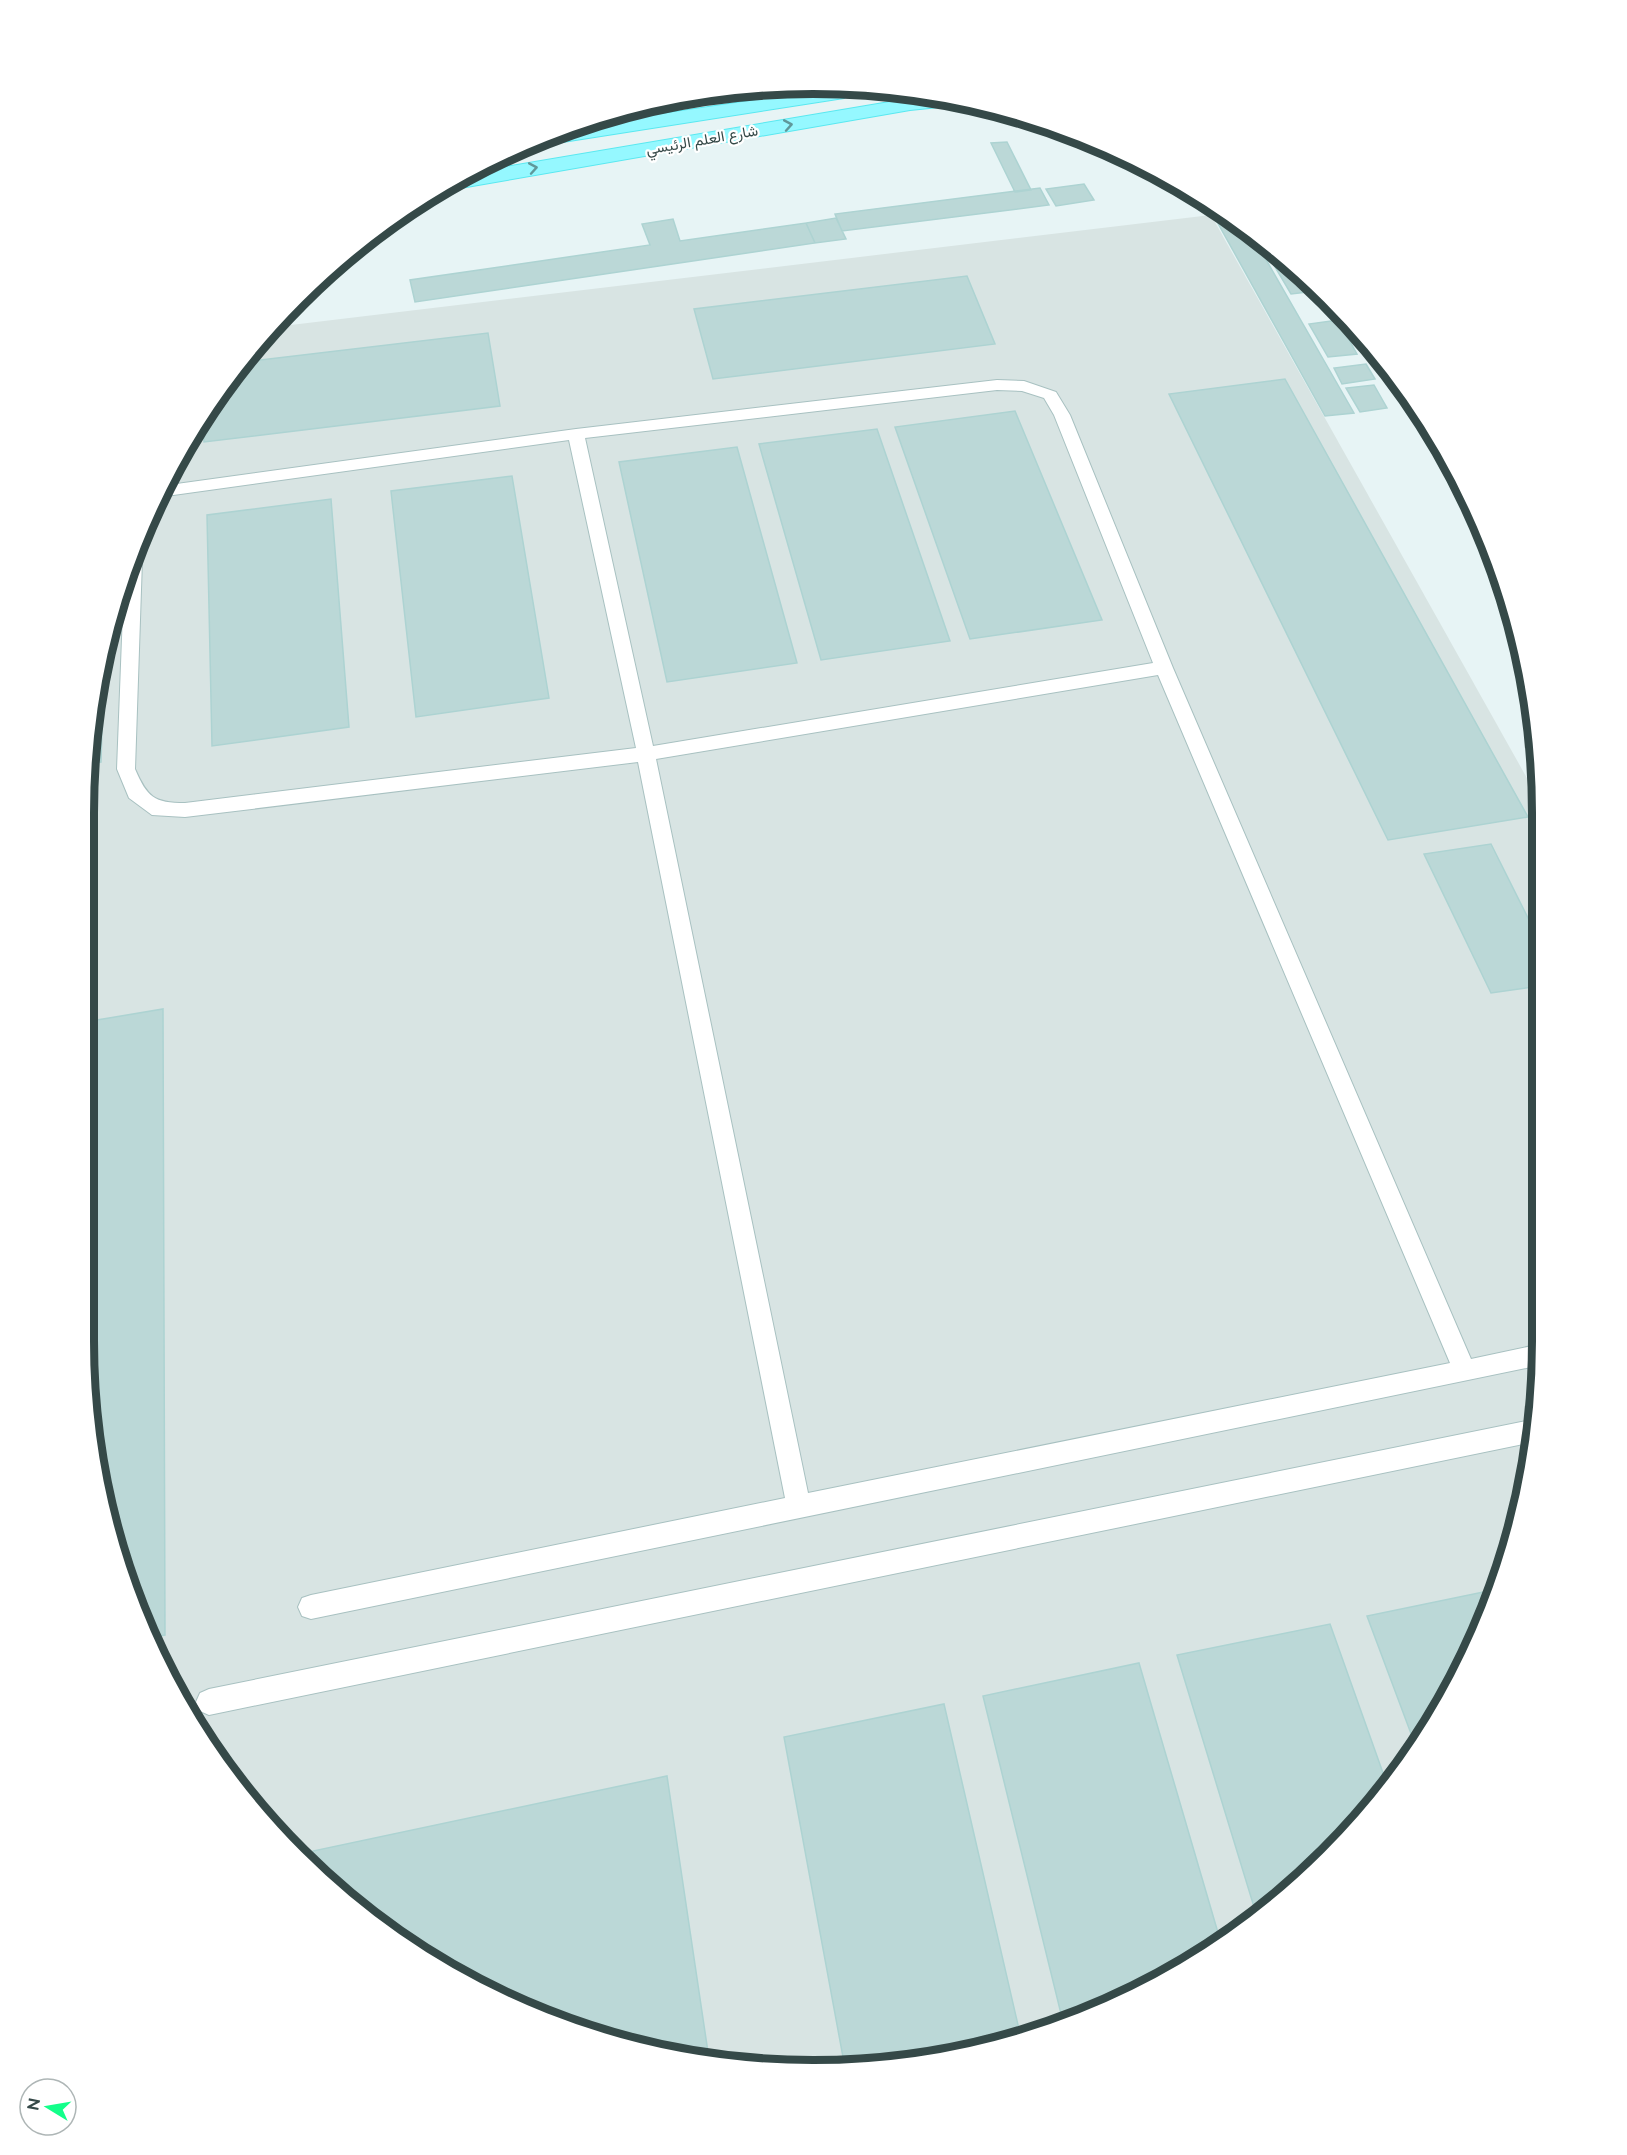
<svg xmlns="http://www.w3.org/2000/svg" width="1627" height="2155" font-family="Raleway,Vazirmatn,sans-serif">
  <style>
    .industrial { fill: #d8e4e3 }
    .building { fill: #bbd8d7; stroke: #add3d2; stroke-width: 1.5 }
    .lines { fill: none; stroke-linecap: round; stroke-linejoin: round }
    .lane-casing { stroke: #a8c1c1; stroke-width: 2 }
    .primary-casing { stroke: #5ae8f0; stroke-width: 2 }
    .lane { fill: #fff; fill-rule: evenodd }
    .primary { fill: #95f8ff; fill-rule: evenodd }
    .oneway { stroke: #60989a }
    .labels { text-anchor: middle; dominant-baseline: central; stroke-width: 4.5; stroke-linejoin: round; paint-order: stroke }
    .far-street-label { font-size: 15px; fill: #354948; stroke: #fff }
    .rim { fill: none; stroke: #354948; stroke-width: 8 }
  </style>
  <rect width="100%" height="100%" fill="#e7f4f5"/>
  <path class="industrial" d="M1211,215L1537,796L1541,1390L1518,1531L1445,1706L1362,1823L1257,1920L1136,1996L1048,2032L862,2069L671,2057L491,1996L370,1920L298,1858L182,1707L109,1531L84,1342L86,766L109,625L159,491L207,408L274,327Z"/>
  <path class="building" d="M1007,142L1031,190L1015,192L991,143Z
    M1084,184L1094,200L1056,206L1046,189Z
    M1040,188L1049,205L842,231L835,214Z
    M1215,208L1252,235L1354,413L1325,416L1210,209Z
    M836,218L846,239L815,243L806,223Z
    M673,219L680,241L806,223L815,243L415,302L410,280L650,245L642,224Z
    M1259,240L1295,265L1317,291L1291,294Z
    M967,276L995,344L713,379L694,309Z
    M1338,320L1357,354L1328,357L1309,324Z
    M488,333L500,406L204,442L203,414L244,362Z
    M1366,364L1375,379L1342,384L1334,368Z
    M1285,379L1528,817L1388,840L1169,394Z
    M1374,385L1387,408L1360,412L1346,388Z
    M1015,411L1102,620L970,639L895,427Z
    M877,429L950,641L821,660L759,444Z
    M737,447L797,663L667,682L619,462Z
    M512,476L549,698L416,717L391,491Z
    M331,499L349,727L212,746L207,515Z
    M104,656L101,762L86,764Z
    M1491,844L1538,938L1539,986L1491,993L1424,854Z
    M163,1009L165,1635L153,1637L109,1531L84,1342L85,1022Z
    M1493,1590L1445,1706L1416,1747L1367,1616Z
    M1330,1624L1388,1787L1362,1823L1258,1920L1177,1655Z
    M1139,1663L1221,1943L1136,1996L1064,2026L983,1696Z
    M944,1704L1021,2038L862,2069L845,2068L784,1737Z
    M667,1776L709,2059L671,2057L491,1996L370,1920L314,1872L313,1851Z"/>
  <g class="lines">
    <defs>
      <path id="lane" d="M997,380L1024,381L1056,392L1070,415L1173,668L1471,1359L1541,1344V1365L311,1619L302,1616L298,1607L302,1598L311,1595L785,1498L638,762L185,817L152,815L129,798L117,769L124,586L135,555L142,560L135,769C147,797 154,803 185,803L636,748L569,440L159,497H157L162,486L576,429ZM997,390L1022,391L1044,398L1054,415L1153,663L653,746L585,438ZM1158,675L1450,1363L808,1493L656,759Z
        M1536,1419L1533,1442L209,1715L200,1711L196,1702L200,1693L209,1689Z"/>
      <path id="primary" d="M836,88L844,90L848,94L844,98L550,144L541,140L579,126Z
        M931,95L958,102L949,106L910,110L455,189L447,187L469,173Z"/>
    </defs>
    <use href="#lane" class="lane-casing"/>
    <use href="#primary" class="primary-casing"/>
    <use href="#lane" class="lane"/>
    <use href="#primary" class="primary"/>
  </g>
  <defs><path id="oneway-chevron" d="M-2-3.5L2.5 0L-2 3.5" fill="none" stroke-width="1.6" stroke-linecap="round" stroke-linejoin="round" transform="scale(1.5)"/></defs>
  <g class="oneway">
    <use href="#oneway-chevron" transform="translate(788 125) rotate(-10)"/>
    <use href="#oneway-chevron" transform="translate(533 168) rotate(-10)"/>
  </g>
  <g class="labels">
    <g class="far-street-label">
      <text transform="translate(702 140) rotate(-10)">شارع العلم الرئيسي</text>
    </g>
  </g>
  <path d="M0 0H1627V2155H0ZM813 94H813A719 719 0 0 1 1532 813V1341A719 719 0 0 1 813 2060H813A719 719 0 0 1 94 1341V813A719 719 0 0 1 813 94Z" fill="#fff" fill-rule="evenodd"/>
  <path class="rim" d="M813 94H813A719 719 0 0 1 1532 813V1341A719 719 0 0 1 813 2060H813A719 719 0 0 1 94 1341V813A719 719 0 0 1 813 94Z"/>
  <g transform="translate(48 2107) rotate(281)"><circle r="28" fill="#ffffff" stroke="#aeb6b6" stroke-width="1.5"/>
  <path d="M0-4.5L10 22L0 15L-10 22Z" fill="#13ff8a"/>
  <text y="-9" font-size="16" font-weight="bold" text-anchor="middle" fill="#354948">N</text>
  </g>
</svg>
